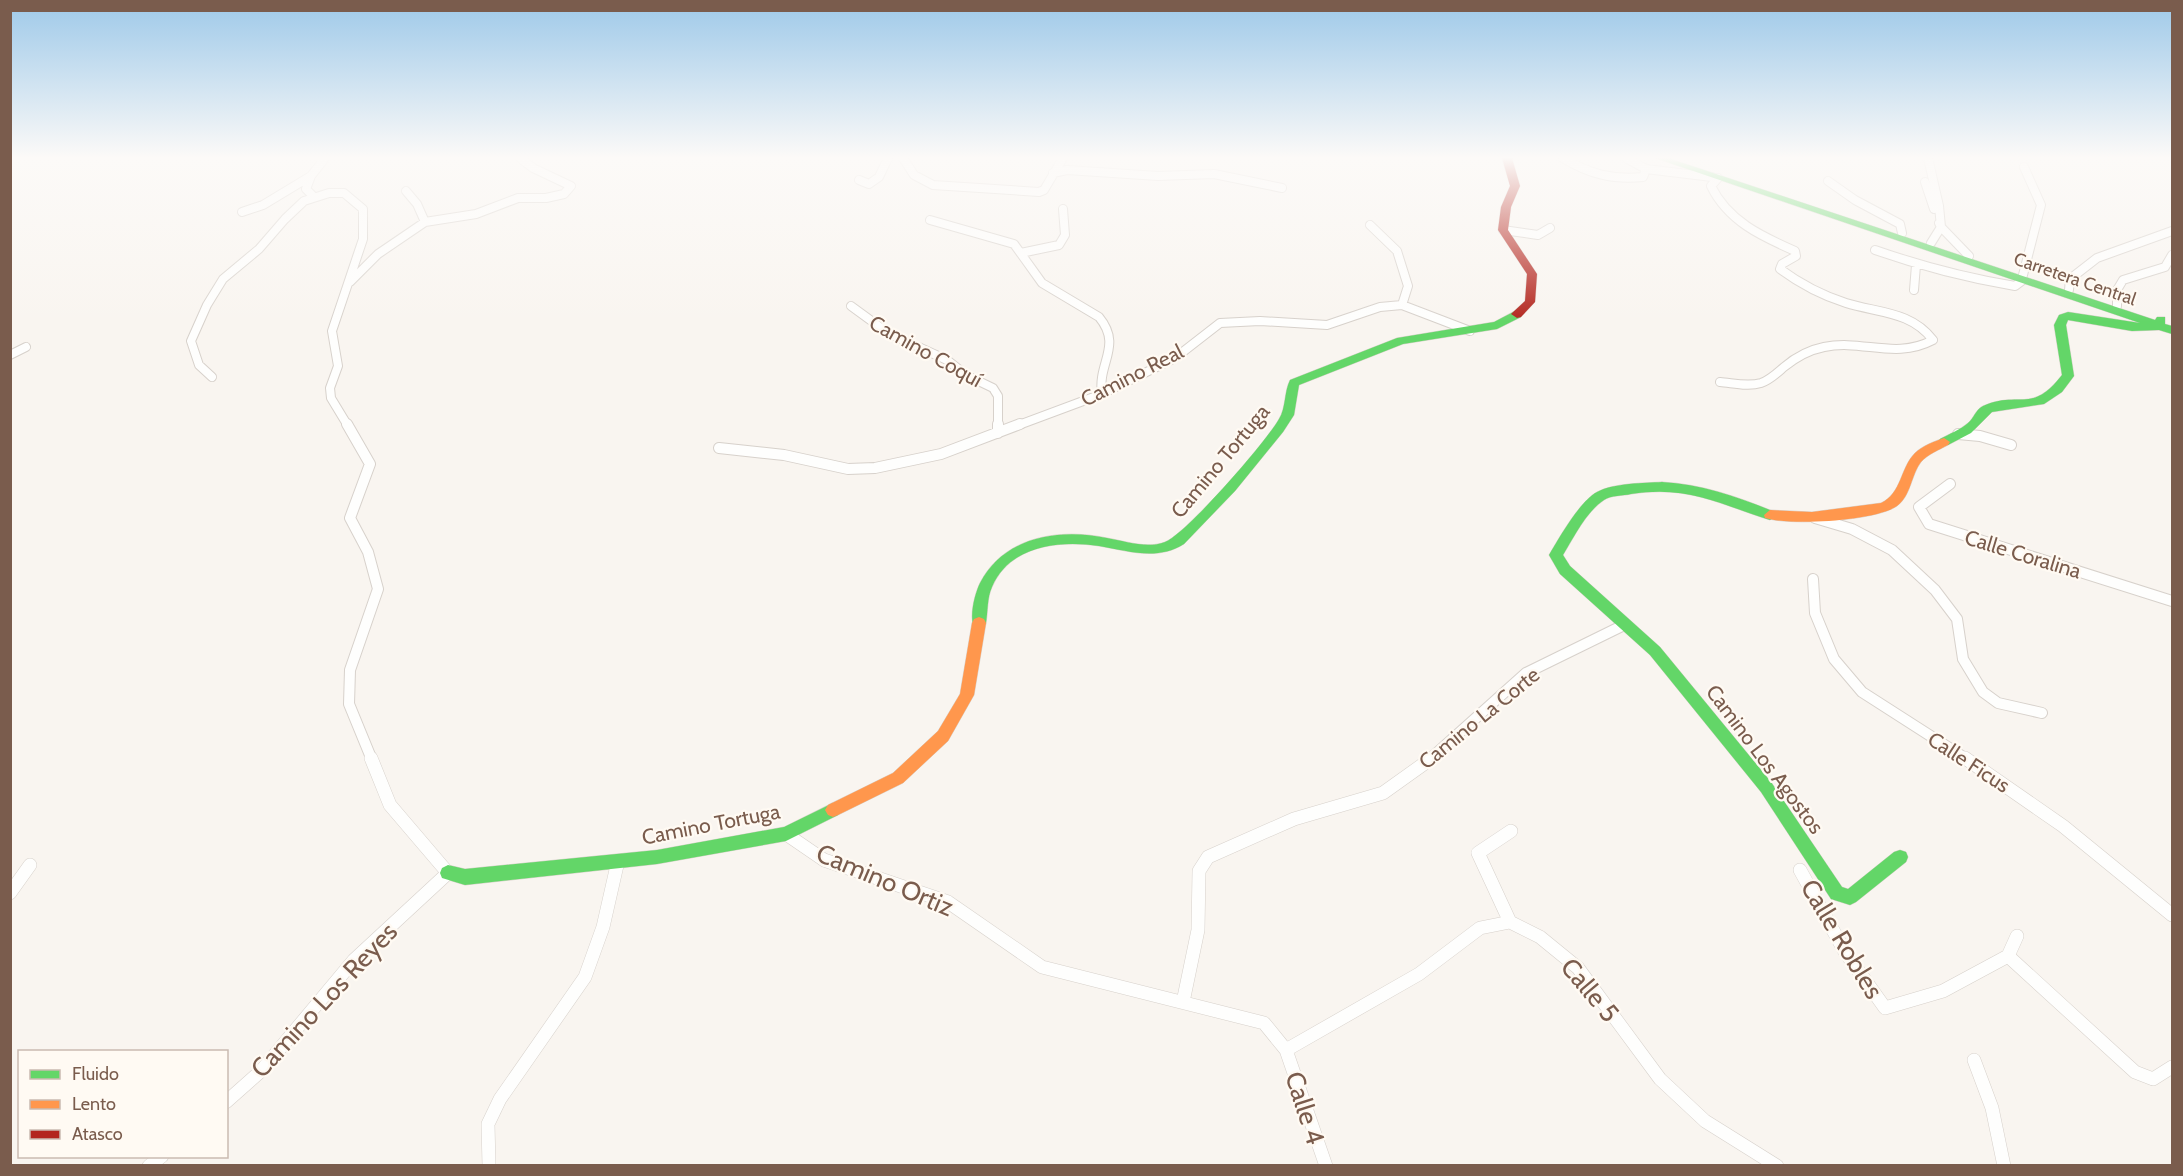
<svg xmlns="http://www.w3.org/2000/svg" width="2183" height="1176" font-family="Cabin,sans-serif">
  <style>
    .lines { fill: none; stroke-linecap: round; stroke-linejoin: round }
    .street-far2-casing { stroke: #d7d1cb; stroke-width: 10 }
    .street-far1-casing { stroke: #d7d1cb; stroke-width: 12 }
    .street-casing { stroke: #d7d1cb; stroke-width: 14 }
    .fast-casing { stroke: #d9d2cb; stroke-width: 1 }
    .slow-casing { stroke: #d9d2cb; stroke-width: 1 }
    .jam-casing { stroke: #d9d2cb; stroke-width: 1 }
    .street-far2 { stroke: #fefefd; stroke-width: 8 }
    .street-far1 { stroke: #fefefd; stroke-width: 10 }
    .street { stroke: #fefefd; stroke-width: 13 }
    .fast { fill: #63d668; fill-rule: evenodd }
    .slow { fill: #ff974d; fill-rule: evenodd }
    .jam { fill: #b3261e; fill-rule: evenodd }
    .labels { text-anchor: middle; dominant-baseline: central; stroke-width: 4.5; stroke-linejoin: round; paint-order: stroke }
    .far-street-label { font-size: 18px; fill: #7a5c4d; stroke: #fffaf3 }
    .street-label { font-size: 21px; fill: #7a5c4d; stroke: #fffaf3 }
    .near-street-label { font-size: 26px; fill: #7a5c4d; stroke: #fffaf3 }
  </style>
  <rect width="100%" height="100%" fill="#f9f5f0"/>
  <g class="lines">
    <defs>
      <path id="street-far2" d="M903,158L914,175L933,185L1039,192L1044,190L1063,158
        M1563,158C1589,174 1613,180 1643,177L1646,169
        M1626,158L1646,169L1712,177
        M1928,158L1939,206L1941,227L1969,256
        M1053,173L1067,170L1158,176L1214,174L1282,188
        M1718,178L1711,186C1728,221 1761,236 1795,251L1796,256L1782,264L1780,269C1799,283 1824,296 1846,303C1878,313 1911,311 1933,340C1895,360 1863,339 1824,347C1809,350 1796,357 1784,367C1777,373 1770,380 1761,383C1748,387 1733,383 1720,382
        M859,180L869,184L879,177L888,158
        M1828,181L1855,200L1900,224L1902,233
        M1925,182L1934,209
        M406,191L417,204L425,222
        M314,197L306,189L311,176L325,158
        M242,212L263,205L311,176
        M930,220L1014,244L1042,283L1099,317C1123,346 1097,363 1102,394
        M1370,225L1397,251L1408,286L1402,305
        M1503,230L1538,235L1550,228
        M1931,243L1941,227L1939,223
        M1875,250C1921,266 1967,278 2015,286L2023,280
        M1021,253L1059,245L1065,235L1063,209
        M2023,275L2041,205L2024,167
        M350,282L378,254L425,222L476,214L518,198H546L564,194L571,186L533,168L520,158
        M1914,290L1916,265
        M2069,290L2070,279L2097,258L2172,231
        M851,306L888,333L947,360L966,375L993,388L998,396V426
        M2117,306V290L2123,280L2165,267L2172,255
        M10,355L26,347
        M212,377L199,365L191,341L207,305L223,279L259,249L285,219L304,201L329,193H344L363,209V239L332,331L338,366L330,388L331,398L348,426
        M1016,426L1102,394L1175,358L1220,323L1260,321L1327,325L1380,307L1402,305L1470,331"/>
      <path id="street-far1" d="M347,424L370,464L350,518L368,552L378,589L350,670L349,704L372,760
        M998,424V433
        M1958,434L1980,436L2011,445
        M719,448L784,455L848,469L875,468L941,454L1020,424
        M1950,484L1919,507L1929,524L2172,601
        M1815,518L1852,529L1892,550L1935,590L1957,619L1963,659L1983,692L1998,703L2042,713
        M1813,579L1815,613L1834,659L1862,692L1968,760
        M1429,760L1526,673L1626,624"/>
      <path id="street" d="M1965,758L2063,826L2172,915
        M786,834L824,860L948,902L1042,967L1264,1023L1286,1050L1326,1166
        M1800,870L1845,952L1885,1008L1943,991L2008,956L2017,936
        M10,893L30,865
        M1510,922L1478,853L1511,831
        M2008,956L2135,1072L2153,1079L2172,1067
        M1183,1002L1198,930L1199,871L1208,857L1294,819L1383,793L1432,758
        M1286,1050L1419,974L1480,928L1510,922L1540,937L1578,968L1660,1079L1705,1121L1777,1166
        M1974,1060L1992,1108L2004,1166
        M226,1102L262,1070L354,960L448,873L390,805L371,758
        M149,1166L162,1156
        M489,1166L488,1124L500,1099L585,977L603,927L618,861"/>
      <path id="fast" d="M1655,158H1668L2155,320L2157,317H2165V324L2172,326V334L2159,330L2132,331L2068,320L2066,325L2074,376L2062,392L2044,404L1992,412L1971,433L1948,445H1940L1938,442L1940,439C1949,434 1960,430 1968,423C1974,418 1976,409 1983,406C2019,390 2031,415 2062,375L2054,325L2059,315L2068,312L2140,323Z
        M1517,310L1521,311V317L1497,329L1403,344L1299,385L1294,415L1283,432L1235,491L1184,544C1157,561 1129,551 1099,546C1060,540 1010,545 992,587C987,598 988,611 986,623L984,627H974C969,616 975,593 980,583C1004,536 1060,528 1107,538C1125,541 1147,549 1165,542C1186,534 1267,441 1279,419C1286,408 1284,392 1290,380L1397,338L1494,322Z
        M1662,482C1702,484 1738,497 1775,512L1776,515L1770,520C1719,504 1688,485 1631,494C1623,496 1611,495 1604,500C1586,512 1574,537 1563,555L1570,566L1660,647L1771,782L1842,887L1848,889L1894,852L1900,850L1906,852L1908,857L1906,862L1856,902L1850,905L1831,899L1761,792L1650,655L1560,574L1549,555C1559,538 1580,501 1597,492C1613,483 1645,483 1662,482Z
        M833,803L838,805L841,810L838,815L786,841L657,864L465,885L442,878L440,873L442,868L448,865L465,869L657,850L784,827Z"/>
      <path id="slow" d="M1944,438L1950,442L1948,445C1939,450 1928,454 1921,462C1911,475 1911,496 1897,506C1876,521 1790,526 1765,518L1764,515L1770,510L1812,512L1881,503C1902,493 1900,468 1915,453C1922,446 1935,441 1944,438Z
        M979,617L984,619L986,623L974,695L948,741L903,783L838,815L833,817L828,815L825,810L828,805L893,773L938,731L960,694L972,623L974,619Z"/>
      <path id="jam" d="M1502,158H1512L1520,186L1511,207L1508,230L1537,274L1535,302L1521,317L1517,318L1511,314L1525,301L1527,274L1498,230L1501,207L1510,186Z"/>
    </defs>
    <use href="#street-far2" class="street-far2-casing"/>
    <use href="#street-far1" class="street-far1-casing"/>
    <use href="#street" class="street-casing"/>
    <use href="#fast" class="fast-casing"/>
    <use href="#slow" class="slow-casing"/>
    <use href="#jam" class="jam-casing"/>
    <use href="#street-far2" class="street-far2"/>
    <use href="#street-far1" class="street-far1"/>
    <use href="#street" class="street"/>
    <use href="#fast" class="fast"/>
    <use href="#slow" class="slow"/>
    <use href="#jam" class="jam"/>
  </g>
  <linearGradient id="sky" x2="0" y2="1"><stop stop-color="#9ec9e9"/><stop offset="0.49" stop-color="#fcfaf8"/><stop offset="1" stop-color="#fcfaf8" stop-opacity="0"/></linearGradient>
  <rect width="2183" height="322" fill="url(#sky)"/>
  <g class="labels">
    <g class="far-street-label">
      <text transform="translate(2075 279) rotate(19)">Carretera Central</text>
    </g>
    <g class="street-label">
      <text transform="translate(926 351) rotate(29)">Camino Coquí</text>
      <text transform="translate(1132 375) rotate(-27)">Camino Real</text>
      <text transform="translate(1220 461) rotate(-50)">Camino Tortuga</text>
      <text transform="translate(2023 554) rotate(17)">Calle Coralina</text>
      <text transform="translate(1479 718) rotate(-39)">Camino La Corte</text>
      <text transform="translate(1765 759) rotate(53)">Camino Los Agostos</text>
      <text transform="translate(1969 762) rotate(33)">Calle Ficus</text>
      <text transform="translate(711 824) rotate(-11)">Camino Tortuga</text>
    </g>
    <g class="near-street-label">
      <text transform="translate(885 880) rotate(23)">Camino Ortiz</text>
      <text transform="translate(1842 939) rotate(59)">Calle Robles</text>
      <text transform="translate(1590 990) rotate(50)">Calle 5</text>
      <text transform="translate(324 1000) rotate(-47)">Camino Los Reyes</text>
      <text transform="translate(1305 1108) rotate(72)">Calle 4</text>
    </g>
  </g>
  <rect width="2183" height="1176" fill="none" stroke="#7a5c4d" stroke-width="24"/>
  <rect x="18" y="1050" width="210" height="108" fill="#fffaf3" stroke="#cabbb1" stroke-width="1.5"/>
  <rect x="30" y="1070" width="30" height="9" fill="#63d668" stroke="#cabbb1" stroke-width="1.5"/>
  <text x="72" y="1080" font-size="18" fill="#7a5c4d">Fluido</text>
  <rect x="30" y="1100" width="30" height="9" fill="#ff974d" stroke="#cabbb1" stroke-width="1.5"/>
  <text x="72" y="1110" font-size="18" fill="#7a5c4d">Lento</text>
  <rect x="30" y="1130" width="30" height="9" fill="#b3261e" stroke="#cabbb1" stroke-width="1.5"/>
  <text x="72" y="1140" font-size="18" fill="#7a5c4d">Atasco</text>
</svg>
